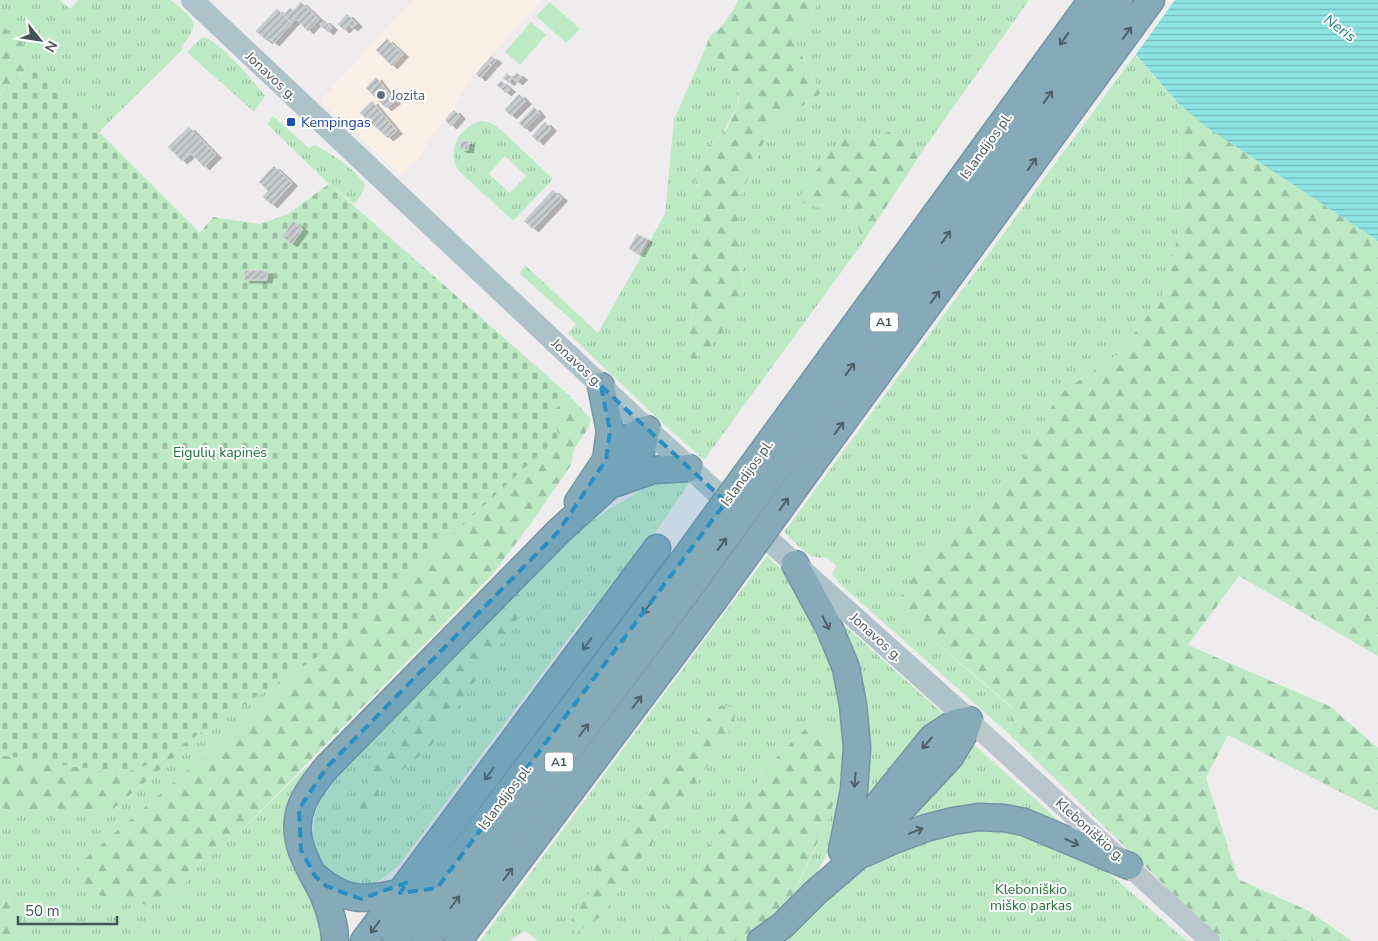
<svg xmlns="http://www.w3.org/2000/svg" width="1378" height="941" font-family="'Nunito Sans',sans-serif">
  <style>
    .commercial { fill: #faf0e6 }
    .grass { fill: url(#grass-tufts); fill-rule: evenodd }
    .forest { fill: url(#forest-firs) }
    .cemetery { fill: url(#cemetery-stones) }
    .pitch { fill: #bdeac5 }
    .water { fill: url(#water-rules) }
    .pier { fill: #efeced }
    .building { fill: url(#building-hatch); stroke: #d1d4d8; filter: url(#shadow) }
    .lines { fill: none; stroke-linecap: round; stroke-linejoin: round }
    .highway-casing { stroke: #7395a4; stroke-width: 29 }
    .secondary { stroke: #b9c7cd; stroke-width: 20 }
    .primary { stroke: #aec2ca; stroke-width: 22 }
    .highway { stroke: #87aab8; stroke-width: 26 }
    .highway-bridge-casing { stroke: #7395a4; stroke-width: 29; stroke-linecap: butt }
    .highway-bridge { stroke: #87aab8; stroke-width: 26 }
    .oneway { stroke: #506166 }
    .marked { fill: #298ec3; fill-opacity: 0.2; stroke: #298ec3; stroke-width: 4; stroke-dasharray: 10 6; stroke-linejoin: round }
    .service-dot { fill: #5c6f8a; stroke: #fff; stroke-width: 2 }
    .transit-dot { fill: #1a4fb4; stroke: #fff; stroke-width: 2 }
    .labels { text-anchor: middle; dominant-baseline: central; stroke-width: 4; stroke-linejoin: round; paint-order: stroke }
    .shield { fill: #fff; stroke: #7e878a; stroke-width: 1 }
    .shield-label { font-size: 12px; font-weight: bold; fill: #465458 }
    .street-label { font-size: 14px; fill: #465458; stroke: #fff }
    .service-label { font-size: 14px; fill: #4e5e75; stroke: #fff; text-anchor: start }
    .transit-label { font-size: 14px; fill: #164399; stroke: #fff; text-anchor: start }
    .park-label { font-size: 14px; fill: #1d7336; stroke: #fff }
    .water-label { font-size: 15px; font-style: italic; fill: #167f7f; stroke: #fff }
  </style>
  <defs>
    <pattern id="grass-tufts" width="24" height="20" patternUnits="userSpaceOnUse" patternTransform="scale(1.25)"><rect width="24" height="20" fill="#bdeac5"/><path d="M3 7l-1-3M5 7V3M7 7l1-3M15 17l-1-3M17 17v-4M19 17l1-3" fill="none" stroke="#9bc0a3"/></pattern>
    <pattern id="forest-firs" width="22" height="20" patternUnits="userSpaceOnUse" patternTransform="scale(1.25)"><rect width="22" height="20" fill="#bdeac5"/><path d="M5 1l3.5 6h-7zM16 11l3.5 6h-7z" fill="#9bc0a3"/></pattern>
    <pattern id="cemetery-stones" width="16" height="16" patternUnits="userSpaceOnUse" patternTransform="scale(1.25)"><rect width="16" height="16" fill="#bdeac5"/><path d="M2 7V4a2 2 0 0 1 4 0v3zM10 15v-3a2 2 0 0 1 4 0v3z" fill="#9bc0a3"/></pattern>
    <pattern id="water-rules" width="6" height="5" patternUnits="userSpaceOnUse" patternTransform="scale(1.25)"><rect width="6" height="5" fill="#8de4e3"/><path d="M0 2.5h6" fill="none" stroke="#75bbbb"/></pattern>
    <pattern id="building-hatch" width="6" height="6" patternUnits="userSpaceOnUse" patternTransform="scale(1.25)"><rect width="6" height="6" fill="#c6cbce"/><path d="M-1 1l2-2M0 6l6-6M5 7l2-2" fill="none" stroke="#a3a7aa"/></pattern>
    <filter id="shadow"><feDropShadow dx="5.5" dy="3" stdDeviation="0" flood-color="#0004"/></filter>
  </defs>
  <rect width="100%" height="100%" fill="#efeced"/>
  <path class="commercial" d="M412,0H542L468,81L453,110L434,132L417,161L400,174L320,101Z"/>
  <path class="grass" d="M0,0H60L70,9L78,0H171C193,20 203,21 181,47L183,49L99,132L31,64L24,44L0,24Z
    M820,0H1029L921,153L890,131L874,139L847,136L818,208L828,202L843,196L864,241L704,460L657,418L568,333L576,324L520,274L525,265L598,333L665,214L674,119L703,54L711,62L730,69L735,75L739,86L738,104L724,131L708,147L696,170L697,185L701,190V227L694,253L689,263L685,280L692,312L687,347L744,291L736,206L770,128L821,93L794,40Z
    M205,37C220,43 255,82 265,96L254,112L187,52L201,38Z
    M1135,55L1179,104L1180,226L1164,294L1119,354L1059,394L1016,472L979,502L949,533L919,566L904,593L892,605L1012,708L1009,734L839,583L832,574L837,566L826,557C810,562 795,542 784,532Z
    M273,116L309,148L315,145C331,154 357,169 365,186L361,195L354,204L329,184L267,124Z
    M483,121L491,123L499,128L553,179L513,221L459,171C445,152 460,124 483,121ZM505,156L526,176L510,193L489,174Z
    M675,477L689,483L650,540L576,628L399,865C390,872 381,882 370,884C351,889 324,873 317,854C312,841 312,819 318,805C322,795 331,786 338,777C364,747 393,720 421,692L373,765L368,822L379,792L389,780L429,749L527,588L521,586L569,537L606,511L640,491L648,483Z
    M767,556L801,587L823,634L846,708L851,746L831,847L813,879L787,906C812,856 840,808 840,751L804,730L774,760L667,908L663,925L652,941H539L525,931L509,941H480ZM720,706L734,723L719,750L600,917L575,912L595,886L594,866L682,747Z
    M833,615L948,718L853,829Z
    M328,650L82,862L175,896L206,854L241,831L308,765L286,811V838L309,888L326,941H20L19,930L10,918L9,894L0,886V804L12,814H107L217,722Z
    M971,742L1075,835L1043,822L885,833Z
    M1001,823L1096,862L1187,941H781L848,878L914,836Z"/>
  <path class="forest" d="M738,0H820L794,40L821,93L770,128L736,206L744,291L720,336L707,351L692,361L687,347L692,312L685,280L689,263L694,253L701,227V190L694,178L701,158L708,147L727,129L739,102V86L735,75L730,69L711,62L703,54L710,36L721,27L734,9Z
    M0,24L24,44L31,64L0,95Z
    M1179,104L1205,126L1378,241V656L1239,576L1188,645L1331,707L1378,748V811L1228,735L1206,778L1238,879L1309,911L1352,941H1222L1009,734L1012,707L892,605L904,593L919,566L949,533L979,502L1016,472L1059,394L1119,354L1164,294L1180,226Z
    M890,131L921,153L864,241L843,196L828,202L818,208L798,201C810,178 827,153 847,136L874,139Z
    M569,395L591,419L589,427L574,449L571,465L534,519L491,576L241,831L206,854L175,896L147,905L112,899L77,888L81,862L328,650L558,436L551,413Z
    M521,586L527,588L518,618L429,749L389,780L379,792L368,822L363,824L356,820L357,810L373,765L421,692Z
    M720,706L736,707L734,723L719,750L600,917L575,934L570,924L575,912L595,886L594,866L682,747Z
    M217,722L107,814H12L0,804V755L121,774L156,762Z
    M813,728L827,733L834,739L840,751V769L836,794L827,823L787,906L744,941H652L663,925L667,908L672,895L774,760L804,730Z
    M0,886L9,894L10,918L19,930L20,941H0Z"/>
  <path class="cemetery" d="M31,64L200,233L213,217L260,224L288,214L329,184L569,395L551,413L559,436L328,650L156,762L121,774L0,755V95Z"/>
  <path class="pitch" d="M550,2L580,29L566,43L536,16Z
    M531,22L546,35L520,65L505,52Z"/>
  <path class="water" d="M1091,0H1378V241L1205,126L1179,104L1135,54Z"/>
  <path class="pier" d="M1141,0H1175L1134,57L1116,34Z"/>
  <path class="building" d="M301,2L319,19L308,31L296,19L292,23L284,15L290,8L293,11Z
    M277,9L292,23L274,43L269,39L267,41L256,31Z
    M347,14L357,24L352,28L349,25L344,30L338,24Z
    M324,20L332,27L328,32L320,25Z
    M387,39L403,54L392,66L376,50Z
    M491,56L496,60L492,65L487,62Z
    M486,62L491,66L480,78L476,74Z
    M507,73L512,78L509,83L503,78Z
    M517,73L522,77L517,82L512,78Z
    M376,77L395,101L386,108L366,88Z
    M501,81L510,89L506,93L497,85Z
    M519,94L526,101L511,116L505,110Z
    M372,101L397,131L388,138L360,113Z
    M534,107L540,114L525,129L519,123Z
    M454,110L460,116L451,126L445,120Z
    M545,122L551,128L538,142L532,136Z
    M189,127L216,155L204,167L191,153L182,161L168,147Z
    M461,141L469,142L468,150L460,149Z
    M274,166L292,183L272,205L263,197L268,191L259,182Z
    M553,190L562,198L533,229L524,221Z
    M293,221L303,229L292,244L282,237Z
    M637,234L647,239L639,254L629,249Z
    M245,270L267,271V280H244Z"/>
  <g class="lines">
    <defs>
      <path id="highway" d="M601,386L610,431L606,460
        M774,436L1092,0
        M790,450L1119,0
        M810,467L1151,0
        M616,483L653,470L689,468
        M578,502L606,460L623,441L647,429
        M795,564L829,627L846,668L853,705L857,747L854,790L842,851
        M844,847L932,738L955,723L969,720
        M865,848L950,757L964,734L969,720
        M315,876C351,907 367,898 410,891
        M335,941C335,925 330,911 324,896C317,881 307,866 302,851C289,816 306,792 327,767L558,532L623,473L640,454L647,429
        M364,941L657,548
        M396,941L677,569
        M426,941L693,583
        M458,941L714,600
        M761,941L783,925L816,892L858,856L894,840L926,828L953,821L979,817L1004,818L1024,822L1129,866"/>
    </defs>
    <use href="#highway" class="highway-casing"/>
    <path class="secondary" d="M969,720L1210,941"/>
    <path class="primary" d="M192,0L647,429L795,564L969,720"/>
    <use href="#highway" class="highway"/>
    <defs>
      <path id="highway-bridge" d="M677,569L774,436
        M693,583L790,450
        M714,600L810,467"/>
    </defs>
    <use href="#highway-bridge" class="highway-bridge-casing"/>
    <use href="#highway-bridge" class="highway-bridge"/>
  </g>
  <defs><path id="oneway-shaft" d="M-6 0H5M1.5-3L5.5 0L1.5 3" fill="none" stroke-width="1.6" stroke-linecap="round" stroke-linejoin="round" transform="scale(1.25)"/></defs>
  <g class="oneway">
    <use href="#oneway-shaft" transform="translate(1127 33) rotate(-54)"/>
    <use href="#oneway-shaft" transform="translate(1064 39) rotate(126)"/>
    <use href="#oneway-shaft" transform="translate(1048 97) rotate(-54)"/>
    <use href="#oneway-shaft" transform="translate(1032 164) rotate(-54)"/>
    <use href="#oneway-shaft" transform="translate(946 237) rotate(-54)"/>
    <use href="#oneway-shaft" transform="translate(935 297) rotate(-54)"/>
    <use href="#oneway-shaft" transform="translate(850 369) rotate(-54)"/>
    <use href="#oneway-shaft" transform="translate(839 428) rotate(-54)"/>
    <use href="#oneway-shaft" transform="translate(784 504) rotate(-54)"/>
    <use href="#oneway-shaft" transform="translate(722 544) rotate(-54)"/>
    <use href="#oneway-shaft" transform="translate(647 608) rotate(127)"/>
    <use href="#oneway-shaft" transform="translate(826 623) rotate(63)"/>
    <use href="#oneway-shaft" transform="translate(587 644) rotate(127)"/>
    <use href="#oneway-shaft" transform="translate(637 702) rotate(-53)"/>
    <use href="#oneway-shaft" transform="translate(584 730) rotate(-53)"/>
    <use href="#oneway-shaft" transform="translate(927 743) rotate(130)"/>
    <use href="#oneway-shaft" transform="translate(489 774) rotate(127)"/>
    <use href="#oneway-shaft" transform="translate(855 780) rotate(95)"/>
    <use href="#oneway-shaft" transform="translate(916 831) rotate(-21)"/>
    <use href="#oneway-shaft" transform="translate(1072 842) rotate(25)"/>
    <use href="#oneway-shaft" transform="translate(508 874) rotate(-53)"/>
    <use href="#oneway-shaft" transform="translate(455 902) rotate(-53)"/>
    <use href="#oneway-shaft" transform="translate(375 927) rotate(127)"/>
  </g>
  <path class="marked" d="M601,386L726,502L437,888L400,893L408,882L361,899L326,886L315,876L301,850L299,809L327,767L558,532L606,460L610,431Z"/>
  <circle class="service-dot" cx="381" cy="95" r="5"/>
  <rect class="transit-dot" x="286" y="117" width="10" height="10" rx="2.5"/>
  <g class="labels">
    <g class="shield">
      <rect x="870" y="312.5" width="28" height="19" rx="4"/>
      <rect x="545" y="752.5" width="28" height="19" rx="4"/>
    </g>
    <g class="shield-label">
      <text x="884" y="322">A1</text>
      <text x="559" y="762">A1</text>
    </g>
    <g class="street-label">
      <text transform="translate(271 76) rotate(43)">Jonavos g.</text>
      <text transform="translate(986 146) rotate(-54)">Islandijos pl.</text>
      <text transform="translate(577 363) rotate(43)">Jonavos g.</text>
      <text transform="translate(747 473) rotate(-54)">Islandijos pl.</text>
      <text transform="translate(876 637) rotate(42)">Jonavos g.</text>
      <text transform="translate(505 797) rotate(-53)">Islandijos pl.</text>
      <text transform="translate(1090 830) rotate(42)">Kleboniškio g.</text>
    </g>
    <g class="service-label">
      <text x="391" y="95">Jozita</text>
    </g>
    <g class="transit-label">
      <text x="301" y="122">Kempingas</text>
    </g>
    <g class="park-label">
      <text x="220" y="452">Eigulių kapinės</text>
      <text x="1031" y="889">Kleboniškio<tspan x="1031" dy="16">miško parkas</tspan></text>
    </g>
    <g class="water-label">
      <text transform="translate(1340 28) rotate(36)">Neris</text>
    </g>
  </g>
  <g transform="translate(40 40) rotate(120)" stroke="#ffffff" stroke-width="4" paint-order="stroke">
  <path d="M0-4L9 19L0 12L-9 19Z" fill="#465458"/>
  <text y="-8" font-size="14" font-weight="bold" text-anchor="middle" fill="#465458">N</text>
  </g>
  <path d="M18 916v8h99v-8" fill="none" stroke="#465458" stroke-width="2.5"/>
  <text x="25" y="916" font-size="15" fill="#465458" stroke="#ffffff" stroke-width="4" paint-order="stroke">50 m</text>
</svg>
